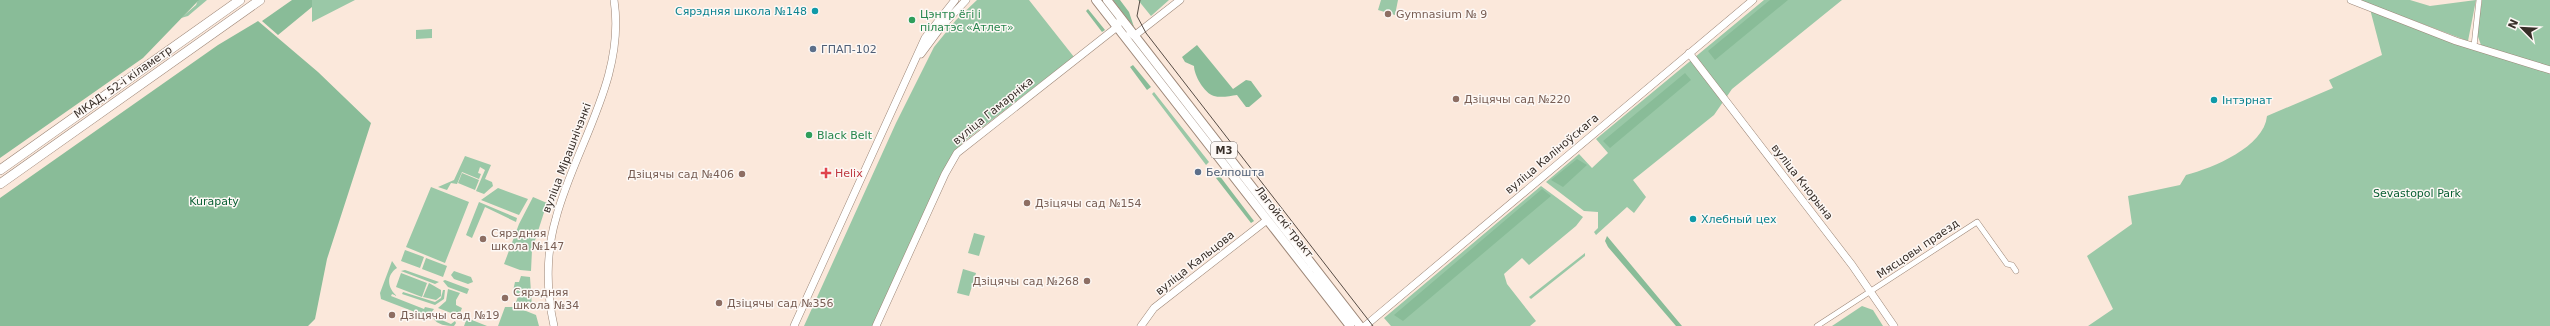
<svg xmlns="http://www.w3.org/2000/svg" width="2550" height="326" font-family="'DejaVu Sans',sans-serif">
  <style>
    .green { fill: #9ac8a7 }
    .forest { fill: #89bc98 }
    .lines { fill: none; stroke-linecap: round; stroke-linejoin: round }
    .street-casing { stroke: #9c8677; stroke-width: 6 }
    .secondary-casing { stroke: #9c8677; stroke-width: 8 }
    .primary-casing { stroke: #9c8677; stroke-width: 10 }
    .highway-casing { stroke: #9c8677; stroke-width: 10 }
    .street { stroke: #fff; stroke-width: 5 }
    .secondary { stroke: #fff; stroke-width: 7 }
    .primary { stroke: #fff; stroke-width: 8 }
    .highway { stroke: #fff; stroke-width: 9 }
    .tram { stroke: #574c45; stroke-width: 1 }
    .culture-dot { fill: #0f9aa8; stroke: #fdf8f5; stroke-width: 1.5 }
    .education-dot { fill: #8d6e63; stroke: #fdf8f5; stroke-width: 1.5 }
    .leisure-dot { fill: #2e9e5b; stroke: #fdf8f5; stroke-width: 1.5 }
    .service-dot { fill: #5c6f8a; stroke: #fdf8f5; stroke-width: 1.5 }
    .health-dot { fill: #e0444e; stroke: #fdf8f5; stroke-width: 1.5 }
    .labels { text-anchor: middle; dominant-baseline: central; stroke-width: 3; stroke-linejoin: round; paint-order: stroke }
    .shield { fill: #fdf8f5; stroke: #726b66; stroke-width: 1 }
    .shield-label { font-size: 10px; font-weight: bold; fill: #372e28 }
    .culture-label { font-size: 11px; fill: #0d838f; stroke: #fdf8f5; text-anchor: start }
    .leisure-label { font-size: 11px; fill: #27864d; stroke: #fdf8f5; text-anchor: start }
    .education-label { font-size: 11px; fill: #785e54; stroke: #fdf8f5; text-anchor: start }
    .service-label { font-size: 11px; fill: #4e5e75; stroke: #fdf8f5; text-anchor: start }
    .street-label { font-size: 11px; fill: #372e28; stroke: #fdf8f5 }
    .health-label { font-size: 11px; fill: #be3a42; stroke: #fdf8f5; text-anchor: start }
    .park-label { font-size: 11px; fill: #095f33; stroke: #fdf8f5 }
  </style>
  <rect width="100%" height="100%" fill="#fbe8db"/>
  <path class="green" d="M198,0H207L188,16L181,18L196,5Z
    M312,0H355L312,22Z
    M977,0H1029L1074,57L962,143L952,157L873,326H804L896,123L934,47L956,20Z
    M1138,0H1169L1151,16Z
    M1381,0H1398L1395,15L1378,10Z
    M1764,0H1842L1732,89L1714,115L1633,180L1646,197L1634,213L1627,207L1596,235L1594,232L1598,228V212L1584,211L1546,182L1579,154L1592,168L1608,153L1596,139Z
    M2359,0H2410L2430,6L2476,0L2468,41Z
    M2482,0H2550V67L2481,45L2477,34Z
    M2370,9L2550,73V326H2088L2113,309L2087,256L2132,224L2128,196L2180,185L2186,175C2213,168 2264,147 2267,116L2333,88L2329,80L2382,55Z
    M432,29V38L416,39V30Z
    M1154,92L1209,162L1206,165L1152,94Z
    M465,156L491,165L485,179L492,182L493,186L484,194L476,191L485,170L480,167L478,173L481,174L479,179L462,172L457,184L451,183L447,190L438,187L454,180Z
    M462,173L479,180L475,190L458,183Z
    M1541,186L1583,217L1576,226L1529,265L1522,258L1504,274L1507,284L1536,321L1530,326H1391L1384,318Z
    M431,187L469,202L445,263L406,247Z
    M498,188L528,199L519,215L481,200Z
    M533,197L547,203L532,250L531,271L520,270L504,264L519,224Z
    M479,202L517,218L516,222L485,207L472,238L466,235Z
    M974,233L985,236L979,256L968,253Z
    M405,250L424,257L420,268L401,261Z
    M1585,253V256L1531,299L1529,297Z
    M426,258L447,266L443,277L422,269Z
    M392,261L397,268C386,275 387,288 397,296L392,294L391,296L424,309L425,307L434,309L428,317L381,299L380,293Z
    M963,269L976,273L969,296L957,293Z
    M405,270L439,282L435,284L401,271Z
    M454,271L471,277L473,282L468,284L454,279L451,275Z
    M401,273L427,283L422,297L396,287Z
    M521,276L530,277L532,307L516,302L519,294L513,291L515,282H519Z
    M445,280L469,289L467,294L448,287L443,281Z
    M429,283L441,290V296L436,300L423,297Z
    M448,289L460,293L456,300V305L462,308L459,316L438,308L446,301Z
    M443,290H445L444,299L435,305L402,294L403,292L435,302L441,298Z
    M1862,306L1873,310L1883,326H1832Z
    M505,307H516L536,315L539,326H498Z
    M436,315H440L437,318L451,324L455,321L456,323L454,326C447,326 437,325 433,318Z
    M467,318L487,326H464Z"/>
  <path class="forest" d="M0,0H199L143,58L0,158Z
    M292,0H312V7L278,35L262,21Z
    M1113,0H1120L1129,12L1134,27Z
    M1770,0H1788L1715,60L1708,51Z
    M1088,9L1105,30L1102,32L1086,11Z
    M258,21L318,72L371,123L327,259L315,319L308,326H0V198L218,45Z
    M1197,45L1233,89L1246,80L1251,81L1262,96L1249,107H1246L1237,95C1230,96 1221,98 1214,96C1204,93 1194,75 1194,66L1185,62L1182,57Z
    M1133,65L1151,87L1147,90L1130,67Z
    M1685,73L1691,80L1610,148L1603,141Z
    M1577,159L1587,165L1563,187L1551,180Z
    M1219,175L1254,221L1251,223L1216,178Z
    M1542,189L1551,196L1403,321L1394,315Z
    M1607,236L1682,326H1676L1608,247L1605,241Z"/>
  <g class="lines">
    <defs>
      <path id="street" d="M2474,46L2479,0
        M1817,326L1977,222L2007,264L2012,265L2016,271"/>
      <path id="secondary" d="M2351,0L2456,41L2550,70
        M1130,33L1134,36L1180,0
        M1689,53L1852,265L1894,326
        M921,54L941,27L966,0
        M554,326C546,291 546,252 556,218C575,146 626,78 614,0
        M794,326L925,38L955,0
        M876,326L945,174L957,153L1117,27L1121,18
        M1141,326L1154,308L1267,220
        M1365,326L1753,0"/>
      <path id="primary" d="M1096,0L1350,326
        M1107,0L1360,326"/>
      <path id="highway" d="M0,170L240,0
        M0,184L260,0"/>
    </defs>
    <use href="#street" class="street-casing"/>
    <use href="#secondary" class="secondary-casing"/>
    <use href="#primary" class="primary-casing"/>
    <use href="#highway" class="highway-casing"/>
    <use href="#street" class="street"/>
    <use href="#secondary" class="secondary"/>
    <use href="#primary" class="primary"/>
    <use href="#highway" class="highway"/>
    <path class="tram" d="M1140,0L1137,16L1146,33L1373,326"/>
  </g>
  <g class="culture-dot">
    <circle cx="815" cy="11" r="4"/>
    <circle cx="2214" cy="100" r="4"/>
    <circle cx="1693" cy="219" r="4"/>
  </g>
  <g class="education-dot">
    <circle cx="1388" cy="14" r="4"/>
    <circle cx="1456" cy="99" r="4"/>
    <circle cx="742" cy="174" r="4"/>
    <circle cx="1027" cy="203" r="4"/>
    <circle cx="483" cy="239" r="4"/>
    <circle cx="1087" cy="281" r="4"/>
    <circle cx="505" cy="298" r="4"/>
    <circle cx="719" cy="303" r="4"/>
    <circle cx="392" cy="315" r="4"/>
  </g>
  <g class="leisure-dot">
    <circle cx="912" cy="20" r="4"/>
    <circle cx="809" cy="135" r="4"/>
  </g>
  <g class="service-dot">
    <circle cx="813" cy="49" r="4"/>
    <circle cx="1198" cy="172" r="4"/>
  </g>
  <path class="health-dot" d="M824 167h4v4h4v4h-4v4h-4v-4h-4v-4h4z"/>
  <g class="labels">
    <rect class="shield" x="1211" y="142" width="26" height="16" rx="3"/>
    <g class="shield-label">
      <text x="1224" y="150">М3</text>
    </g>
    <g class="culture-label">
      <text x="807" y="11" text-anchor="end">Сярэдняя школа №148</text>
      <text x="2222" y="100">Інтэрнат</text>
      <text x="1701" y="219">Хлебный цех</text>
    </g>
    <g class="leisure-label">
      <text x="920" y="14">Цэнтр ёгі і<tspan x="920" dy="13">пілатэс «Атлет»</tspan></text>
      <text x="817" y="135">Black Belt</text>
    </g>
    <g class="education-label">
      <text x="1396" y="14">Gymnasium № 9</text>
      <text x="1464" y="99">Дзіцячы сад №220</text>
      <text x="734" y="174" text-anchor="end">Дзіцячы сад №406</text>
      <text x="1035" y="203">Дзіцячы сад №154</text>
      <text x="491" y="233">Сярэдняя<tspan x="491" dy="13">школа №147</tspan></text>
      <text x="1079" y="281" text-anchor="end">Дзіцячы сад №268</text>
      <text x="513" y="292">Сярэдняя<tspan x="513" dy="13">школа №34</tspan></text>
      <text x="727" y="303">Дзіцячы сад №356</text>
      <text x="400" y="315">Дзіцячы сад №19</text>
    </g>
    <g class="service-label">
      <text x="821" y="49">ГПАП-102</text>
      <text x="1206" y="172">Белпошта</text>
    </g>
    <g class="street-label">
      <text transform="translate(123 82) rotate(-35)">МКАД, 52-і кіламетр</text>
      <text transform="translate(993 111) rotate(-39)">вуліца Гамарніка</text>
      <text transform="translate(1552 154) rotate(-40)">вуліца Каліноўскага</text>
      <text transform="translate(567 158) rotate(-69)">вуліца Мірашнічэнкі</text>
      <text transform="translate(1802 182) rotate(52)">вуліца Кнорына</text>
      <text transform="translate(1284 222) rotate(52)">Лагойскі тракт</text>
      <text transform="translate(1918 249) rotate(-34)">Мясцовы праезд</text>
      <text transform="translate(1195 263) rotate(-38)">вуліца Кальцова</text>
    </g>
    <g class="health-label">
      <text x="835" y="173">Helix</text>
    </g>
    <g class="park-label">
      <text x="2417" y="193">Sevastopol Park</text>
      <text x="214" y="201">Kurapaty</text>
    </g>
  </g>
  <g transform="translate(2522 28) rotate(294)" stroke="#fdf8f5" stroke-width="3" paint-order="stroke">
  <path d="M0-3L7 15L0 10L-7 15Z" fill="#372e28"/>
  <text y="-6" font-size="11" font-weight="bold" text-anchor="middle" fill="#372e28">N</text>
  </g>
</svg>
